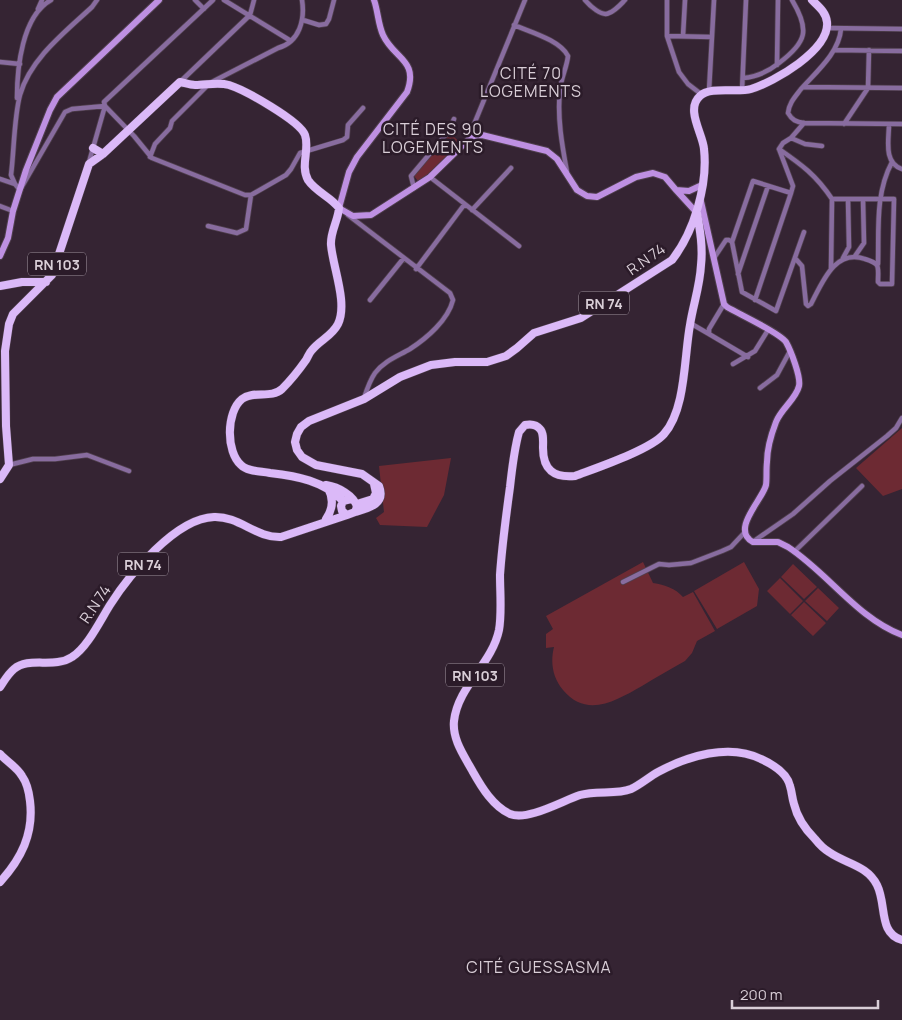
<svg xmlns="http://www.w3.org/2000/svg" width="902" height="1020" font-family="Manrope,sans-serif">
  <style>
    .green { fill: #6d2a33 }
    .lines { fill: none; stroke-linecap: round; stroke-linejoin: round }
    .street-casing { stroke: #4f3f4d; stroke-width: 6 }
    .secondary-casing { stroke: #4f3f4d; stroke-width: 8 }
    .primary-casing { stroke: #4f3f4d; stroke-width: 9 }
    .street { stroke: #886c9f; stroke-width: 4.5 }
    .secondary { stroke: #be90e2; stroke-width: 6 }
    .primary { stroke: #dbb9f8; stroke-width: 8 }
    .labels { text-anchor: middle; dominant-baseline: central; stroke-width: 5; stroke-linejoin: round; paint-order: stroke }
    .shield { fill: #2b1b29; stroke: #a598a3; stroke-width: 1 }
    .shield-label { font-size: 14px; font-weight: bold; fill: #d9ced7 }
    .street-label { font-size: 15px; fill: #d9ced7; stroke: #2b1b29 }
    .neighbourhood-label { font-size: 16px; letter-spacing: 1px; fill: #d9ced7; stroke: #2b1b29 }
  </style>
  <rect width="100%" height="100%" fill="#352433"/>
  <path class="green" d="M449,133L460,142L428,175L418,181L414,176Z
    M902,428V489L883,496L856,468Z
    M451,458L444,495L427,527L380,525L376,518L384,512L379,466Z
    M643,562L653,583C665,585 675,588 683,597L693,592L715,631L697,641L692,653L685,661C671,669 656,677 642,686C617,700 587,719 563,690C553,678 550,663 554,647L546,648V634L553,629L546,616Z
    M744,562L759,589L757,606L717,629L694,591Z
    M793,564L817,587L804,599L781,577Z
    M780,578L803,601L790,614L767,591Z
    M818,588L839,608L827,621L805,601Z
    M804,602L826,623L813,636L791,615Z"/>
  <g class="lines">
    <defs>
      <path id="street" d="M97,0L92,7C65,32 30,59 20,95C14,117 14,152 11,175L15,184L20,190L65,112L72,109L105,106L104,102L213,0
        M195,0L204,9
        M224,0L291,41
        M585,0C590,6 602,17 609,13C615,11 621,4 625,0
        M667,0V36L679,72L688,84L701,94
        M38,9L42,0
        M303,20L319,25L326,24L329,19L334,0
        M514,25C530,32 560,40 568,56C567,67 561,78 560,90C557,117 562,145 567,172
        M826,28L902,29
        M841,29C839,53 816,72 801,89C795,97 789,103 788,113C792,120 796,122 804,123L902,124
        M667,36L712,37
        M683,36L685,0
        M834,50L902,51
        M0,62L20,64
        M777,65L778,0
        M743,78C756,77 769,71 779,63C807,42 810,30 792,0
        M180,82L250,15L254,0
        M803,87L902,88
        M709,91L714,0
        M742,91L746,0
        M17,98C17,68 22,16 51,0
        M105,106L134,136L152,158L245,195H251L286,175L291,169L300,153L343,140L347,137L348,125L363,108
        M804,123L791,138L805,144L822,146
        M844,124L868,88L869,50
        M889,124C889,139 883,163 902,169
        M468,139L525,0
        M779,149C802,165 816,175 832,199
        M150,157L155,144L170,128L172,121L210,83L278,48C300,42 305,19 302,0
        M89,162L105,106
        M430,177L519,246
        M0,179L15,184
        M414,188L411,176L448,132L454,119
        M791,193L793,186L779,149L783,143L791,138
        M0,206L13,211
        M472,210L511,168
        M348,215L450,293L453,300C448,320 427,338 410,349C398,356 384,361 375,373C370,380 367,389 364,398
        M208,226L237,233L246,229L251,195
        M732,242L753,181L791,193L755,300
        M855,256L864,243L863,199
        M714,258L726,240H729L732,242L742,292L776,311L804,232
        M795,258L802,266L806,304L808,306L811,304C822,283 835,248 865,259C881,264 878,266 878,282L880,284H892L894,199H832L831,269
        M843,258L849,247L848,199
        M878,264C879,229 875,194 892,162
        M416,269L464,205
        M738,274L768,186
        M370,300L403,259
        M724,304L709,329V334L748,357
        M690,323L709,334
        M733,364L755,351L768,330
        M760,388L777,375L790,351
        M9,465L33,459H55L87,455L129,471
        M754,541L793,514L830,481L887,436L896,428L902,418
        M795,551L862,486
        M623,582L659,564L669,565L691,563L722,551L731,547L745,532"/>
      <path id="secondary" d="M374,0C378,11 378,24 383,35C394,59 419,60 407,92L357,157L349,172L339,208L353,216L371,215L430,177L467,141L474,136L482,135L547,151L557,159L577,190L587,196L597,197L636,177L653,173L665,177L676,190
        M700,197L724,304L727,307C739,314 780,333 786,342C791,351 801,377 799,386C796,399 781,409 776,422C771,435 767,448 767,462C766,470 767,478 766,485C763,499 730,530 753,542H778L788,547C828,573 857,618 902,635
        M697,213L676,190L689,191L702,185
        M0,256L8,238L13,211L26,170L50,110L57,97L159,0"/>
      <path id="primary" d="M93,148L103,154
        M697,213C700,230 703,247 701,265C700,286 693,305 690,325C684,357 686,409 664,434C650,450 596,468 575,476C554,478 543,470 543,448C543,442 544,433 540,429C536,424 530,424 525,425L519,432C514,450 512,469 510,487C506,516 502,545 500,575C500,593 502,613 499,630C492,664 458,686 454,721C452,740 465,757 473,772C482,788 493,806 510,814C528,821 562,801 580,795C596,790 616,795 631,789C640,785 649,777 658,772C688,756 729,743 761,759C772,764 787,772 790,786C792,792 792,798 794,804C797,817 806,830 815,839C819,844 824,849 829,852C846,864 867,865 877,885C887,905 878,933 902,940
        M0,286L22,282H46
        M0,479L9,465L6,426L5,351L9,324L13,314L52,275L89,164L103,154L180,82C185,83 190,85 195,85C207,85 218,82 229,85C245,90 300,121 305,135C310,149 300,165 308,180C316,192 331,197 339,208C338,221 330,232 331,245C333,268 348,303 338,324C332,336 320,340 312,350C309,353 308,357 306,360C299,370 290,381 282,389C271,399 253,390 242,399C226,412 226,452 241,465C248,472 261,471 270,473C297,476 324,481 343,501
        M326,485C338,487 354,495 357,507L355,512L347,515L342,511L341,506L343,501L351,499
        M357,504L373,499L376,493L374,484
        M355,512C369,508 386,504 379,486L362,474L316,465L302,457L297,450L295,442L297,434L301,427L309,421L364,399L400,377L431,365L455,362H487L506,356L517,348L534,333L581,318L672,260C694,232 708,185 704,149C703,134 685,109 700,96C710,86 737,93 751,89C774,82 830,50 827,22C826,12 818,6 812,0
        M326,519C333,509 334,499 328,488
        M0,687C4,681 8,674 14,669C29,656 54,669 72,657C87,648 100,621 110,605C129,575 176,518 214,517C239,516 256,538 281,537L347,515
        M0,754C7,762 17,767 22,776C27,783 29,792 30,801C34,834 21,859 0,882"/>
    </defs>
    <use href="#street" class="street-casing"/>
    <use href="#secondary" class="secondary-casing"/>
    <use href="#primary" class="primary-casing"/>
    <use href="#street" class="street"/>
    <use href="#secondary" class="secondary"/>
    <use href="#primary" class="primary"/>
  </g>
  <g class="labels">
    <g class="shield">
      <rect x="28" y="252.5" width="58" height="23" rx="4"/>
      <rect x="579" y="291.5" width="50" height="23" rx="4"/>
      <rect x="118" y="552.5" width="50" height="23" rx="4"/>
      <rect x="446" y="663.5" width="58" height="23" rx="4"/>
    </g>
    <g class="shield-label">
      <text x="57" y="264">RN 103</text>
      <text x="604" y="303">RN 74</text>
      <text x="143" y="564">RN 74</text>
      <text x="475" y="675">RN 103</text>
    </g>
    <g class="street-label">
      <text transform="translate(646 259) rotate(-35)">R.N 74</text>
      <text transform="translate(95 604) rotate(-56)">R.N 74</text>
    </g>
    <g class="neighbourhood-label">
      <text x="531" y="73">CITÉ 70<tspan x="531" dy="18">LOGEMENTS</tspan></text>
      <text x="433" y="129">CITÉ DES 90<tspan x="433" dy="18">LOGEMENTS</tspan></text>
      <text x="539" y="967">CITÉ GUESSASMA</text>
    </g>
  </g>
  <path d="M732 1000v8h146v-8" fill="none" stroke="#d9ced7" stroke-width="2.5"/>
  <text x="740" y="1000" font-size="15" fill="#d9ced7" stroke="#2b1b29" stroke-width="4" paint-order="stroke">200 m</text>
</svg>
